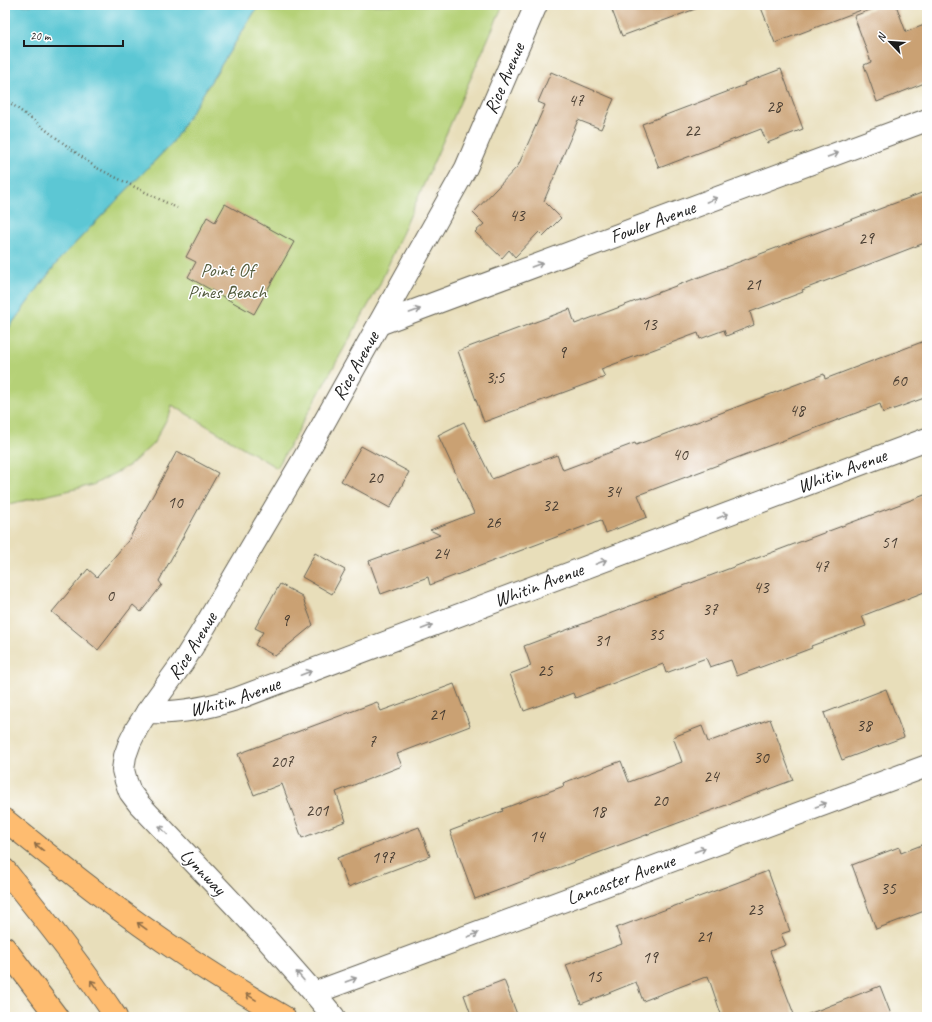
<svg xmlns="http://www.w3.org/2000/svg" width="932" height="1022" font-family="Caveat,sans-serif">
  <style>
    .green { fill: #b5d177; stroke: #68764a }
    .water { fill: #5cc7d4; stroke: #3c7278 }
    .building { fill: #caa173 }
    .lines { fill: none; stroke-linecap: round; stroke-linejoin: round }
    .street-casing { stroke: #636053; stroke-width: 24 }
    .highway-casing { stroke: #636053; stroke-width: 24 }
    .path { stroke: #636053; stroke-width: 2.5; stroke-dasharray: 1 3; stroke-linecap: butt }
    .street { stroke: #fff; stroke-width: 22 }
    .highway { stroke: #febc70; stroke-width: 22 }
    .oneway { stroke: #999 }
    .oneway2 { stroke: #8d6c46 }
    .labels { text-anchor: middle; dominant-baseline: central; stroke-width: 3; stroke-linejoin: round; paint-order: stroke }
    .number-label { font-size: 17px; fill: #483d32 }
    .street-label { font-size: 19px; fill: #1c1c1c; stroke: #fff }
    .park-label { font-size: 19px; fill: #525b3c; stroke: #fff }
  </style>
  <rect width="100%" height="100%" fill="#fff"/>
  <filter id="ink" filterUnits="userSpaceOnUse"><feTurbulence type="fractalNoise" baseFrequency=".025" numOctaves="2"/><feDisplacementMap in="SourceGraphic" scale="8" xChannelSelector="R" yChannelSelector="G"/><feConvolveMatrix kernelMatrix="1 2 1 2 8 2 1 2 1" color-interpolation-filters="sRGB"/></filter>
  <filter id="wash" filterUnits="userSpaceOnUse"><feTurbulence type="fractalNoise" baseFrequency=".012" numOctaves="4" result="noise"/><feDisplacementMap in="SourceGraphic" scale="16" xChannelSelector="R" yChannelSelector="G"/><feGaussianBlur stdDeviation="0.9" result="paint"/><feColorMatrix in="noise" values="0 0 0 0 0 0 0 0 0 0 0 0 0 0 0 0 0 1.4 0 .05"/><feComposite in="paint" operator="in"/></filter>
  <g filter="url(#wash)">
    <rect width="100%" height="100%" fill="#e8deba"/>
    <path class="green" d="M259,5H503L379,286L277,468L172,405L170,413L153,444L130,465L93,485L5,505V333L59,260L172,143Z"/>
    <path class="water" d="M5,5H259L172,143L59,260L5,333Z"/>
    <g id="blocks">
      <path class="building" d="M610,5H697L698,8L622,36Z
        M760,5H868L869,7L775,43Z
        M883,5H896L906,32L927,24V82L877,102L864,65L871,62L854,16Z
        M781,69L803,129L767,143L761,129L659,168L642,124L745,85L744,83Z
        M551,72L614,99L601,129L578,120L544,201L561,218L543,236L539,232L515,257L509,250L502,258L475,232L484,224L473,213L518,166L545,105L538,102Z
        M927,191V242L802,290L803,292L750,312L754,325L726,336L724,330L700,339L698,333L601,369L605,377L484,422L458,351L570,309L575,324Z
        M225,204L294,242L254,314L188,277L196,262L186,257L207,217L215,222Z
        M927,340V397L883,413L880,404L638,495L647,517L606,533L601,520L430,585L428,577L381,594L369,561L440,535L430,530L474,513L438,435L464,422L492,479L557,455L563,470L635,443L636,445L824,374L825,379Z
        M361,446L409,472L390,508L341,481Z
        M177,451L218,473L159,581L162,585L141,612L133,605L98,650L52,612L88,569L97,577L128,541Z
        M927,494V591L862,616L866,626L811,646L812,648L737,676L731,660L710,667L706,658L666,673L663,664L575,698L573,693L524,711L510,674L531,666L524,646Z
        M315,553L345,570L332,594L302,577Z
        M280,584L302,596L313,625L275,656L255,645L263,632L255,628Z
        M454,684L470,726L397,754L402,766L336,792L346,821L302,838L282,784L254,795L238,754L377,702L381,711Z
        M886,689L904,737L842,760L824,713Z
        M770,719L793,780L475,899L450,831L503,811L502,809L564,786L563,783L621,761L629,782L682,762L673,737L702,726L708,742Z
        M419,827L430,856L348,887L337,858Z
        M927,843V910L876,929L852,865L899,847L901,853Z
        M768,871L790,931L781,934L786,945L770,951L795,1017H722L708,976L643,1001L636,982L581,1004L566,965L622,944L616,928Z
        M504,980L518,1017H472L464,995Z
        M880,986L892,1017H807L806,1015Z"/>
    </g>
  </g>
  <g filter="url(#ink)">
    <use href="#blocks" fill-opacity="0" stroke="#636053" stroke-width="1"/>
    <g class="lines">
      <defs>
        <g id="street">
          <path id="s1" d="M379,324L927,120"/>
          <path id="s2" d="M147,712C178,714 207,708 236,699L927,439"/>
          <path id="s3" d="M314,993L927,766"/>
          <path id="s4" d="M334,1017L314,993L263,935L139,804L130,792L126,781L123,770L125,756L130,742L137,728L147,712L183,662L201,633L303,460L466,168L536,5"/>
        </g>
        <path id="highway" d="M5,820C63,867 122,914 184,955C217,977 250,997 284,1017
          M5,870C44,918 82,966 116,1017
          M5,948L57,1017"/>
      </defs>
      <use href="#street" class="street-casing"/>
      <use href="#highway" class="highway-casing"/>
      <path class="path" d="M5,99L95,167L177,208"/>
      <use href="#street" class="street"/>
      <use href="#highway" class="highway"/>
    </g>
    <defs><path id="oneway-shaft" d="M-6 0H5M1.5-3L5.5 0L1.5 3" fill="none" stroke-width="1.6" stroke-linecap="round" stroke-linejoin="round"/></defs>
    <g class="oneway">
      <use href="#oneway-shaft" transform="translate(833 155) rotate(-20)"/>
      <use href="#oneway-shaft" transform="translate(712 200) rotate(-20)"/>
      <use href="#oneway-shaft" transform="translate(537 265) rotate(-20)"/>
      <use href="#oneway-shaft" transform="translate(415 311) rotate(-20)"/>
      <use href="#oneway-shaft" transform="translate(723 516) rotate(-21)"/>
      <use href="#oneway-shaft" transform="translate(601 562) rotate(-21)"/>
      <use href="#oneway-shaft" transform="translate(427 627) rotate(-21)"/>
      <use href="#oneway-shaft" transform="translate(306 673) rotate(-21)"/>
      <use href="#oneway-shaft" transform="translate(821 805) rotate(-20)"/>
      <use href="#oneway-shaft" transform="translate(163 830) rotate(-134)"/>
      <use href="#oneway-shaft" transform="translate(700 850) rotate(-20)"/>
      <use href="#oneway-shaft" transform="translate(473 935) rotate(-20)"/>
      <use href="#oneway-shaft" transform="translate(300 976) rotate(-131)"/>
      <use href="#oneway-shaft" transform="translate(351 980) rotate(-20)"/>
    </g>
    <g class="oneway2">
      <use href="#oneway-shaft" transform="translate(39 847) rotate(-141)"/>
      <use href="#oneway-shaft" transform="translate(142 926) rotate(-144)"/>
      <use href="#oneway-shaft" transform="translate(94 985) rotate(-125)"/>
      <use href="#oneway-shaft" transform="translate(251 997) rotate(-149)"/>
    </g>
  </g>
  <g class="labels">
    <g class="number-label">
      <text x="576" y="100">47</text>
      <text x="774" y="106">28</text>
      <text x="692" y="130">22</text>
      <text x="517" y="215">43</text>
      <text x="866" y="238">29</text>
      <text x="753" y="284">21</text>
      <text x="649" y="324">13</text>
      <text x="562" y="352">9</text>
      <text x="495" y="377">3;5</text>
      <text x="899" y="380">60</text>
      <text x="797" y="410">48</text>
      <text x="680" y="454">40</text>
      <text x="375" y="477">20</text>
      <text x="613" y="491">34</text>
      <text x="175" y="502">10</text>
      <text x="550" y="505">32</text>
      <text x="493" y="522">26</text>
      <text x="889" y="542">51</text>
      <text x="441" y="553">24</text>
      <text x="821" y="566">47</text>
      <text x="761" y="587">43</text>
      <text x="110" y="595">0</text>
      <text x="710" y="609">37</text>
      <text x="285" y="620">9</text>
      <text x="656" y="634">35</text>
      <text x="602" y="640">31</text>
      <text x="545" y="670">25</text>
      <text x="437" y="714">21</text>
      <text x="864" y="725">38</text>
      <text x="372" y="741">7</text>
      <text x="761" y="757">30</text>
      <text x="282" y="761">207</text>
      <text x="711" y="776">24</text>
      <text x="660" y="800">20</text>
      <text x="317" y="810">201</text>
      <text x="598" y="811">18</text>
      <text x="537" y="836">14</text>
      <text x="383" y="857">197</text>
      <text x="888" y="888">35</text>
      <text x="755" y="909">23</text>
      <text x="704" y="936">21</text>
      <text x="650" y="957">19</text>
      <text x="594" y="976">15</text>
    </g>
    <g class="street-label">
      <text stroke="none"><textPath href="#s4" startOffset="1119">Rice Avenue</textPath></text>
      <text stroke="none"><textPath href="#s1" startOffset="292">Fowler Avenue</textPath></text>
      <text stroke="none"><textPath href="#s4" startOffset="795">Rice Avenue</textPath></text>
      <text stroke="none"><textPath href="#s2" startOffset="738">Whitin Avenue</textPath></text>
      <text stroke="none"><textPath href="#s2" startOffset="414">Whitin Avenue</textPath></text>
      <text stroke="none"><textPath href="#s4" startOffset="471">Rice Avenue</textPath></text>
      <text stroke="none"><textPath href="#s2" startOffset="90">Whitin Avenue</textPath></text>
      <text transform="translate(203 872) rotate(46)">Lynnway</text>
      <text stroke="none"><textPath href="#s3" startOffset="327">Lancaster Avenue</textPath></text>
    </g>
    <g class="park-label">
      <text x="227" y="270">Point Of<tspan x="227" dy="22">Pines Beach</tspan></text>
    </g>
  </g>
  <rect width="932" height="1022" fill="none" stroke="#fff" stroke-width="20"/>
  <g transform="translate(890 42) rotate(295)" stroke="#ffffff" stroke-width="3" paint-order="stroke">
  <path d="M0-3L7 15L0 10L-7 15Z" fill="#1c1c1c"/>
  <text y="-6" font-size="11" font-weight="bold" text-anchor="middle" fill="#1c1c1c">N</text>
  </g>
  <path d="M24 40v6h99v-6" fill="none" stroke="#1c1c1c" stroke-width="2"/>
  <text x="30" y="40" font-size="12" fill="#1c1c1c" stroke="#ffffff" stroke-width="3" paint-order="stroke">20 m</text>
</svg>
